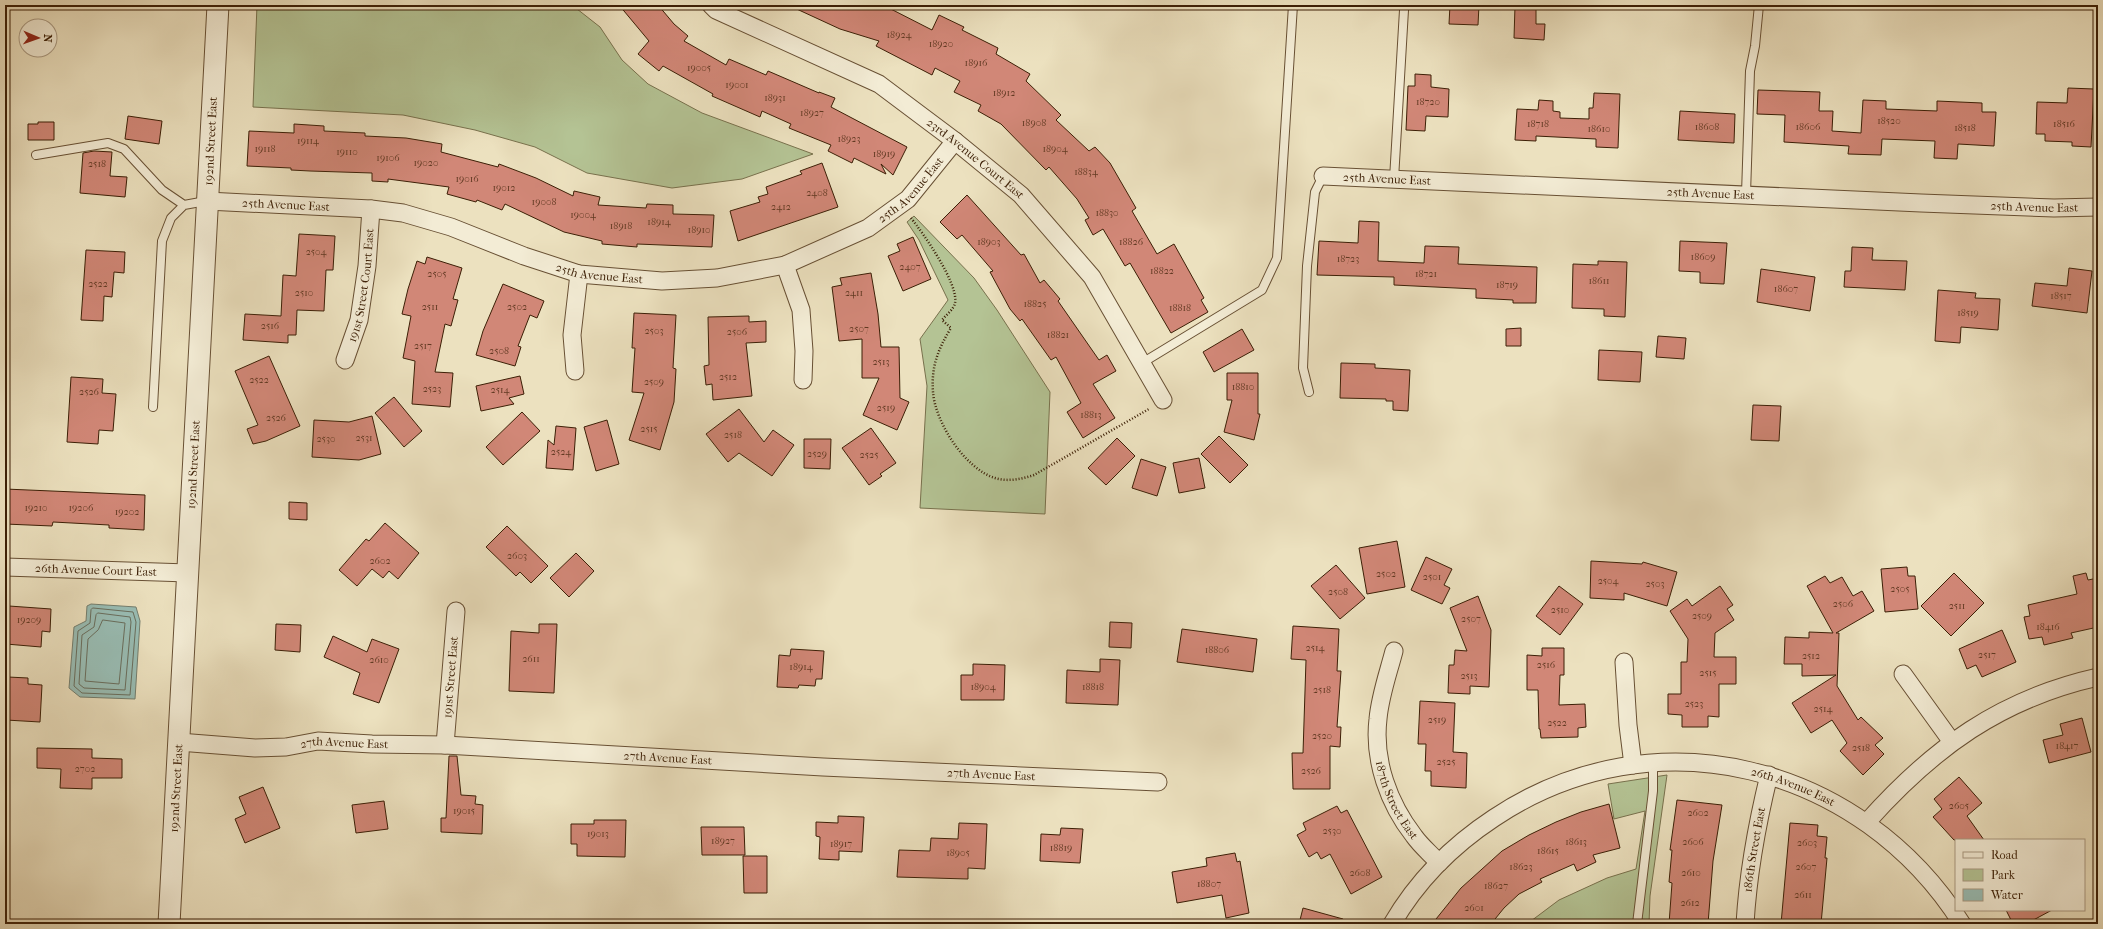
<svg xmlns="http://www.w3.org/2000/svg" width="2103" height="929" font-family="'IM FELL French Canon',serif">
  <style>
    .green { fill: #b4c394; stroke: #78714d }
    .water { fill: #99bdb4; stroke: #747e6e }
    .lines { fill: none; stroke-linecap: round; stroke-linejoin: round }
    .shore { stroke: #6a6e5d; stroke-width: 1 }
    .building { fill: #d18777; stroke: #3c1f06 }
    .service-casing { stroke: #685034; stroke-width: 10 }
    .minor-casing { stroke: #685034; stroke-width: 19 }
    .tertiary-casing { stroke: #685034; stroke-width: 23 }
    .path { stroke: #3c1f06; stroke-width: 2.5; stroke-dasharray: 1 2; stroke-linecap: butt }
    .service { stroke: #f3ecd5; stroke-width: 8 }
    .minor { stroke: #f3ecd5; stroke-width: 17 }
    .tertiary { stroke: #f3ecd5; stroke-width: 21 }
    .labels { text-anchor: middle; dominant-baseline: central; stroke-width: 4; stroke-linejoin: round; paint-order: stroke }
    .number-label { font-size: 10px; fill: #613922 }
    .street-label { font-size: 12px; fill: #3c1f06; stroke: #f3ecd5 }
  </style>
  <rect width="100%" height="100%" fill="#ece1bf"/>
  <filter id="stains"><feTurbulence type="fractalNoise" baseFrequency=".005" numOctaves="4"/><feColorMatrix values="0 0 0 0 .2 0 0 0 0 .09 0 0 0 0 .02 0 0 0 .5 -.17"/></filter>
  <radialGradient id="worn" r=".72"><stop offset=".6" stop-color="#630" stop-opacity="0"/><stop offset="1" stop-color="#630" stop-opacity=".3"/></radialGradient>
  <path class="green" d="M257,5H572L600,27L622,60L648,84L702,113L813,154L742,179L672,188L587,173L535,147L475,130L403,115L253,107Z
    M914,216L974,278L997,310L1050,392L1045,514L920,508L927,386L920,339L948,300L919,240L907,222Z
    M1667,775L1650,896L1649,924H1527L1559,900L1607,878L1636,869L1645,811L1614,819L1608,784Z"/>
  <path class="water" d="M91,604L136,607L140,621L135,699L80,697L69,688L74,627L86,621L87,606Z"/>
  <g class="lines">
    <path class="shore" d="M93,608L133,612L136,622L130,695L82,693L74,686L78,631L90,623L91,610Z
      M98,613L130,617L131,622L125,690L84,688L79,684L82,635L94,627L96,615Z
      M103,620L125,623L119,684L85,681L88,639L98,630Z"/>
  </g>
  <path class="building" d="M619,5H658L674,24L688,36L684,41L726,65L729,59L766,75L768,71L819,93V92L835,98L831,107L907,147L893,175L881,164L886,174L854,158L852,163L828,151L831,145L789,128L791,124L762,111L760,117L712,96L713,94L663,66L659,71L638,54L649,41Z
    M788,5H883L932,30L939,15L964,27L962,30L998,48L996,54L1030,74L1026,81L1061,115L1056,120L1089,151L1095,147L1110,163L1136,208L1132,211L1157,254L1174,244L1204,298L1201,300L1208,312L1171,333L1130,263L1125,266L1103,229L1093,235L1085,220L1089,218L1077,199L1049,167L1046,170L1001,124L978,111L981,105L954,92L960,81L935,68L932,75L876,46L879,41L840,29Z
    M1450,5H1479L1478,25L1449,24Z
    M1515,6L1536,7V24H1545L1544,40L1514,38Z
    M1415,74L1431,75V87L1449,89L1448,117L1426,116L1425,131L1406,130L1408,86H1415Z
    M2068,88L2094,89L2091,147L2072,146V142L2045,141V134H2036L2037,102L2067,103Z
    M1758,90L1820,92L1819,111H1833L1832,131L1861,133L1863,100L1886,101V109L1937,111V101L1982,103V112H1996L1994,146L1958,144L1957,159L1934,158L1935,141L1882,139L1881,155L1848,154L1849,146L1784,142L1785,115L1757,114Z
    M1594,93L1620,94L1618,148L1596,147V139L1536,136V141L1515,140L1517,109L1538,110L1539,100L1553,101V111L1560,112V118L1589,119V108H1593Z
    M1680,111L1735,114L1734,143L1678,140Z
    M128,116L162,121L159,144L125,139Z
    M38,122H54V140H28V124H38Z
    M294,124L324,126V131L365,133V136L406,138L442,144L441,152L498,167L499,164L536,178L573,196L574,191L600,197L598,205L646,208L647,204L673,205V214L714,215L712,247L637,244V247L602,244V241L564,232L505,204L502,210L477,200L476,202L447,194L449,187L388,179V182L372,181V173L310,171L291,170V168L247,166L249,131L294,133Z
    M94,151L112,152L110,176L127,177L125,197L80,193L83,153Z
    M822,163L838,207L738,241L730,211L760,202L758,197L768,194L766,187L802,174L800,171Z
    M967,195L1021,255L1024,254L1040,283L1044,280L1060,299L1058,301L1099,360L1107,355L1116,371L1093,384L1115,418L1083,438L1067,412L1081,403L1056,357L1051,360L1022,319L1020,321L1010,309L990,272L993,271L962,235L957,239L940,222Z
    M1359,221L1379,222L1378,261L1424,263L1425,246L1459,247L1458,264L1537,267L1536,303H1513V300L1476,298V289L1394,285V277L1317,275L1319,241L1358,243Z
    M299,234L335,236L333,270H326L324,311L297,310L296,335H288V343L243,340L245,314L281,316L283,275L296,276Z
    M913,237L931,279L903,291L888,256L900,251L897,244Z
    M1680,241L1727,243L1724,284L1700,283V272L1679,271Z
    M1852,247L1873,248L1872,260L1907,261L1905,290L1844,287L1845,271H1851Z
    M86,250L125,252L124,273L114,272L112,297L104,296L103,321L81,320Z
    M427,257L462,268L453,299L458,300L451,326L445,324L435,372L453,373L450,407L412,404L415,361L403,358L411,316L402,314L408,289L417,261L425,264Z
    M1598,261L1627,262L1625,317L1604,316V309L1572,308L1573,264L1598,265Z
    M2069,268L2092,271L2087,313L2032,306L2035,283L2067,286Z
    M1761,269L1815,277L1810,311L1757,302Z
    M871,273L878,314L881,347H899L900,398L909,402L897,430L863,415L879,378H862V339L839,341L832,287L842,285L840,278Z
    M503,284L544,301L537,318L530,315L518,346L521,347L515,366L476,355L483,331Z
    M1938,290L1976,293L1975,298L2000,299L1998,330L1961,327L1960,343L1935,341Z
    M634,313L676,315L673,368L676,369L674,402L660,450L629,440L644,393L632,392L635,348H632Z
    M749,316V322L766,321V342L746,343L752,396L713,400L712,384L706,385L704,366L709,365L708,317Z
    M1521,328V346H1506V329Z
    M1242,329L1254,350L1214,372L1203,352Z
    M1658,336L1686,338L1684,359L1656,357Z
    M1599,350L1642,352L1640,382L1598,380Z
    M269,356L300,426L266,441L253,444L247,429L258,425L235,371Z
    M1341,363L1375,364V368L1410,370L1408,411L1393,410V401H1386V399L1340,398Z
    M1227,373H1258V414H1260L1254,440L1224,432L1232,400H1227Z
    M520,376L524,394L509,398L514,404L481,411L476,386Z
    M71,377L103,379L102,393L116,394L113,431L99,430L98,444L67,442Z
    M394,397L422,431L404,447L375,413Z
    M1753,405L1781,406L1779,441L1751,440Z
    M739,409L764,442L773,430L794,445L772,476L739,453L728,462L706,434Z
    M522,412L540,431L503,465L486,447Z
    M372,416L381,454L359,460L312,457L314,420L349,422Z
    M607,420L619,464L596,471L584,427Z
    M556,426L576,428L573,470L546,468L548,440L554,445Z
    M871,428L896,463L880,474L882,476L869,485L842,448Z
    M1219,436L1248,465L1230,483L1201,454Z
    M1117,438L1135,456L1106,485L1088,468Z
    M804,439H831L830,469L804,468Z
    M1199,458L1205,488L1179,493L1173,463Z
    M1141,459L1166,467L1157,496L1132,488Z
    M5,489L145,495L144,530L109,528V525L53,522L52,526L5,524Z
    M289,502L307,503V520L289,519Z
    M385,523L419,553L398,579L389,571L383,578L372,569L357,586L339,570L366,539L369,541Z
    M507,526L548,566L531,583L520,572L516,576L486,547Z
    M1397,541L1405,587L1367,594L1359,548Z
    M576,553L594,571L569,597L550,578Z
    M1426,557L1452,569L1444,585L1450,588L1442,604L1411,590Z
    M1591,561L1642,564L1643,562L1677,572L1667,606L1624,593V600L1590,598Z
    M1336,565L1365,598L1340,619L1311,586Z
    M1907,567L1908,576H1915L1918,609L1885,612L1881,569Z
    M1954,573L1984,603L1951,636L1921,606Z
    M2086,573L2088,580L2098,578V627L2071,633L2073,638L2044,645L2042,637L2029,639L2024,617L2030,616L2028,605L2077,594L2073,576Z
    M1825,576L1830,583L1842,577L1853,596L1862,591L1874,611L1836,633H1839L1837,686L1858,720L1861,717L1883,738L1875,745L1884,754L1863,775L1840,751L1847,743L1832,720L1811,733L1792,703L1836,675L1802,676V664H1784L1785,637L1809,638V632L1833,633L1807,586Z
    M1559,586L1583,604L1560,635L1536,616Z
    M1720,586L1733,605L1727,609L1734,620L1715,633L1714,657H1736V684H1719V717L1708,716V727H1682V715L1668,714V694H1681V662H1687L1688,639L1670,611L1687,599L1692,606Z
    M1478,596L1491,630L1489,687L1470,686V694L1448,693L1449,665H1454L1455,650L1467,651L1450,608Z
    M9,606L51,609L50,632L42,631L41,647L6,644Z
    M1110,622L1132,623L1131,648L1109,647Z
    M276,624L301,625L300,652L275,650Z
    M539,624H557L554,693L509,691L511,631L539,633Z
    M1293,626L1339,629L1337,671H1341L1337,727H1341L1340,747L1330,746V789H1293L1292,753H1303L1306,660L1291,659Z
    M1182,629L1257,639L1253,672L1177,662Z
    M2002,630L2016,662L1982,677L1976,665L1967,669L1959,649Z
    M333,636L367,652L372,639L399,649L379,703L353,694L360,673L324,657Z
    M1542,648H1564V675H1560L1559,705L1585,704L1586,727L1578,728V737L1541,738L1540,729H1539L1538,690H1527V655L1542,656Z
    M791,649L824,651L822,679H816L815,686L799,685L798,688L777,687L779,655L790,656Z
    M1100,659L1120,660L1118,705L1066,703L1067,670L1100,672Z
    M973,664L1005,665L1004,700H961V675H973Z
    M8,677L28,678V684L42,685L40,722L6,720Z
    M1420,701L1455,703L1453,752L1467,753L1466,788L1431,786V771H1425L1426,744H1418Z
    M2082,718L2091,752L2049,763L2043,740L2063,735L2060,724Z
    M37,748L92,749V758L122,759V778H92V789L60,788L61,769L37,768Z
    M449,756H457L461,795L476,796L475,804L483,805L482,834L441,832V818H446Z
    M1959,777L1982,803L1967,816L1984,840H1954L1933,817L1942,809L1934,799Z
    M263,787L280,828L245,843L235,819L246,814L239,797Z
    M1677,800L1722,805L1713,861L1708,924H1669L1672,883L1669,882L1672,850H1670Z
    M384,801L388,829L356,833L352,805Z
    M1609,804L1620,848L1593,855L1596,862L1577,871L1574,864L1540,879L1542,882L1519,894L1504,908L1491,924H1432L1461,888L1502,851L1529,835L1556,822L1581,812Z
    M1337,806L1341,813L1347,810L1382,877L1351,894L1330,854L1321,859L1317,852L1309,857L1297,835L1306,830L1303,823Z
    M838,816L864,817L862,852L839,851V860L819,859L820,837L816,836V822L838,823Z
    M594,820H626L625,857L577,856V844H571V824H594Z
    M959,823L987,824L985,869L968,868V879L897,877L899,850L930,851L931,838L958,839Z
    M1790,823L1818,825L1817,836L1827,837L1825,858H1827L1821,924H1781Z
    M701,827H744L745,855H702Z
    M1061,828L1083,829L1080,863L1040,861L1041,834L1060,835Z
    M1235,853L1237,862L1240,861L1249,913L1226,918L1222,895L1177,903L1172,872L1207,866L1206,858Z
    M743,856H767V893H744Z
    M1303,908L1343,919V924H1299Z
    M2006,910H2052L2026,924H2013Z"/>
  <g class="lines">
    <defs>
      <path id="service" d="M36,155L108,143L124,149L162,190L184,205
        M1394,179L1404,10
        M1746,194L1750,71L1755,46L1759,5
        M1142,363L1262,290L1277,258L1293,5
        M1309,392L1303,368L1307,266L1315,192L1323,176
        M153,407L162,241L171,218L184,205L206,201
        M1637,924L1653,791V763"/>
      <g id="minor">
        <path id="s1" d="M711,5L716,10L879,84L955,141L1021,195L1092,277L1163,400"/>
        <path id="s2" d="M1323,176L1921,203L2054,208L2098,207"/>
        <path id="s3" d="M207,201L371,209L403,213L451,227L524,256L579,274L662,281L717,278L785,265L868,228L908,199L955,141"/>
        <path d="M785,265L801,310L804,351L803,380"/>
        <path id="s4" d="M345,360L359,320L367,266L371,209"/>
        <path d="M575,371L572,335L579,274"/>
        <path id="s5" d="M5,567L188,573"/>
        <path id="s6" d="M1394,651C1388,674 1380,696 1378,719C1373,761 1389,804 1414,836C1421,846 1431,854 1439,863"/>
        <path d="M1624,662L1628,725L1633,765"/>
        <path d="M1903,674L1952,742"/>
        <path id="s7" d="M179,742L255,748L286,747L318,741L372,744L445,745L823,767L1158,782"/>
        <path id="s8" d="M445,745L456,611"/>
        <path d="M1867,822C1933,748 2000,699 2098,677"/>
        <path id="s9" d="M1392,924C1417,881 1453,845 1494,818C1654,711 1861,764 1962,924"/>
        <path id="s10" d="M1745,924C1748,873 1757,824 1769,775"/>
      </g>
      <g id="tertiary">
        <path id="s11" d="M169,924L218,5"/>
      </g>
    </defs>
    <use href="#service" class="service-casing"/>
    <use href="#minor" class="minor-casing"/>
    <use href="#tertiary" class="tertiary-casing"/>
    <path class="path" d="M911,218C923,233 959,284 955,303C954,309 946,315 942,320L951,328C938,349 931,367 933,392C935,422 965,469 995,478C1008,482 1022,479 1034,475L1149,409"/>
    <use href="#service" class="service"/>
    <use href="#minor" class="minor"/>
    <use href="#tertiary" class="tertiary"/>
  </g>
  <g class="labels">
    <g class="number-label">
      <text x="899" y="35">18924</text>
      <text x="941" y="44">18920</text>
      <text x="976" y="63">18916</text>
      <text x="699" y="68">19005</text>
      <text x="737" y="85">19001</text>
      <text x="1004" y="93">18912</text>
      <text x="775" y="98">18931</text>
      <text x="1428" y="102">18720</text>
      <text x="812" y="113">18927</text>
      <text x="1889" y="121">18520</text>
      <text x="1034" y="123">18908</text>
      <text x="1538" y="124">18718</text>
      <text x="2064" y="124">18516</text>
      <text x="1707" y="127">18608</text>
      <text x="1808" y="127">18606</text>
      <text x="1965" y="128">18518</text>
      <text x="1599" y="129">18610</text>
      <text x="849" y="139">18923</text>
      <text x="308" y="141">19114</text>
      <text x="265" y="149">19118</text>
      <text x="1055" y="149">18904</text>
      <text x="347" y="152">19110</text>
      <text x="884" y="154">18919</text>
      <text x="388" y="158">19106</text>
      <text x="426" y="163">19020</text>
      <text x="97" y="164">2518</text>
      <text x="1086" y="172">18834</text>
      <text x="467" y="179">19016</text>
      <text x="504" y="188">19012</text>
      <text x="817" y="193">2408</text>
      <text x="544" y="202">19008</text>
      <text x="781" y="207">2412</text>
      <text x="1107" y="213">18830</text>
      <text x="583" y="215">19004</text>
      <text x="659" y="222">18914</text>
      <text x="621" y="226">18918</text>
      <text x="699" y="230">18910</text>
      <text x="989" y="242">18903</text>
      <text x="1131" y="242">18826</text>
      <text x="316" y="252">2504</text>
      <text x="1703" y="257">18609</text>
      <text x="1348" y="259">18723</text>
      <text x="910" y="267">2407</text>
      <text x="1162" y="271">18822</text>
      <text x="437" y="274">2505</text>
      <text x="1426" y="274">18721</text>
      <text x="1599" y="281">18611</text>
      <text x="98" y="284">2522</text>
      <text x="1507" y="285">18719</text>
      <text x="1786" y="289">18607</text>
      <text x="304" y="293">2510</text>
      <text x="854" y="293">2411</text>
      <text x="2061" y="296">18517</text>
      <text x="1035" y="304">18825</text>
      <text x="430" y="307">2511</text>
      <text x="517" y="307">2502</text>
      <text x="1180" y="308">18818</text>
      <text x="1968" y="313">18519</text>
      <text x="270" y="326">2516</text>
      <text x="859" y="329">2507</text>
      <text x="654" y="331">2503</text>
      <text x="737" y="332">2506</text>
      <text x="1058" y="335">18821</text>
      <text x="423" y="346">2517</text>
      <text x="499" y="351">2508</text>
      <text x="881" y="362">2513</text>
      <text x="728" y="377">2512</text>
      <text x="259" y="380">2522</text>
      <text x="654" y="382">2509</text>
      <text x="1243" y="387">18810</text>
      <text x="432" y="389">2523</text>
      <text x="500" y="390">2514</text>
      <text x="89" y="392">2526</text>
      <text x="886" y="408">2519</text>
      <text x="1091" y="415">18813</text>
      <text x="276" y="418">2526</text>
      <text x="649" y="429">2515</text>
      <text x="733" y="435">2518</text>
      <text x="364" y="438">2531</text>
      <text x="326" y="439">2530</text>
      <text x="561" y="452">2524</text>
      <text x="817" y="454">2529</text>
      <text x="869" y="455">2525</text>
      <text x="36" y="508">19210</text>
      <text x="81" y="508">19206</text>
      <text x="127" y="512">19202</text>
      <text x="517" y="556">2603</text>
      <text x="380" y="561">2602</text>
      <text x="1386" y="574">2502</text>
      <text x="1432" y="577">2501</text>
      <text x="1608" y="581">2504</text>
      <text x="1655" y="584">2503</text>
      <text x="1900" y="589">2505</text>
      <text x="1338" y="592">2508</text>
      <text x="1843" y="604">2506</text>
      <text x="1957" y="606">2511</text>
      <text x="1560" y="610">2510</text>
      <text x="1702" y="616">2509</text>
      <text x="1471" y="619">2507</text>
      <text x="29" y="620">19209</text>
      <text x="2048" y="627">18416</text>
      <text x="1315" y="648">2514</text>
      <text x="1217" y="650">18806</text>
      <text x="1987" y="655">2517</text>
      <text x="1811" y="656">2512</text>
      <text x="531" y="659">2611</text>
      <text x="379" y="660">2610</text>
      <text x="1546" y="665">2516</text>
      <text x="801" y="667">18914</text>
      <text x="1708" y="673">2515</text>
      <text x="1469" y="676">2513</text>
      <text x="983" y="687">18904</text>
      <text x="1093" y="687">18818</text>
      <text x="1322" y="690">2518</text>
      <text x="1694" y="704">2523</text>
      <text x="1823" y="709">2514</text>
      <text x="1437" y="720">2519</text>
      <text x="1557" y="723">2522</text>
      <text x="1322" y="736">2520</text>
      <text x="2067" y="746">18417</text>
      <text x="1861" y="748">2518</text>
      <text x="1446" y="762">2525</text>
      <text x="85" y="769">2702</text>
      <text x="1311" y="771">2526</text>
      <text x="1959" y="806">2605</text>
      <text x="464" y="811">19015</text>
      <text x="1698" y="813">2602</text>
      <text x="1332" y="831">2530</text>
      <text x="598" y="834">19013</text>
      <text x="723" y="841">18927</text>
      <text x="1576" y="842">18613</text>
      <text x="1693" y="842">2606</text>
      <text x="1807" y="843">2603</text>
      <text x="841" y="844">18917</text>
      <text x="1061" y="848">18819</text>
      <text x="1548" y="851">18615</text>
      <text x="958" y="853">18905</text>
      <text x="1521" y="867">18623</text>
      <text x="1806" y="867">2607</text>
      <text x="1360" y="873">2608</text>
      <text x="1691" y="873">2610</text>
      <text x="1209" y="884">18807</text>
      <text x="1496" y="886">18627</text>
      <text x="1803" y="895">2611</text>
      <text x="1690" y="903">2612</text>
      <text x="1474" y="908">2601</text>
    </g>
    <g class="street-label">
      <text stroke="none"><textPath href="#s11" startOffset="784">192nd Street East</textPath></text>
      <text stroke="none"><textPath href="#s1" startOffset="308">23rd Avenue Court East</textPath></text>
      <text stroke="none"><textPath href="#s2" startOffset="64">25th Avenue East</textPath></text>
      <text stroke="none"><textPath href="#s3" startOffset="739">25th Avenue East</textPath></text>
      <text stroke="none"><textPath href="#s2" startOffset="388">25th Avenue East</textPath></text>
      <text stroke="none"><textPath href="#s3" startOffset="79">25th Avenue East</textPath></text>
      <text stroke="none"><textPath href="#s2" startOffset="712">25th Avenue East</textPath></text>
      <text stroke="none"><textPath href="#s3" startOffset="403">25th Avenue East</textPath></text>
      <text stroke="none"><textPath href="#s4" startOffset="77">191st Street Court East</textPath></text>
      <text stroke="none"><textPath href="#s11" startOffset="460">192nd Street East</textPath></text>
      <text stroke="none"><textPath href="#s5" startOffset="91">26th Avenue Court East</textPath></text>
      <text stroke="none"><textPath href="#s8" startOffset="68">191st Street East</textPath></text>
      <text stroke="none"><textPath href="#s7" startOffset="166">27th Avenue East</textPath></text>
      <text stroke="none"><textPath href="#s7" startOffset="490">27th Avenue East</textPath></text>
      <text stroke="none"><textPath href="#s7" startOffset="814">27th Avenue East</textPath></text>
      <text stroke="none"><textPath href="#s11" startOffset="136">192nd Street East</textPath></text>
      <text stroke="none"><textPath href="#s9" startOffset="462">26th Avenue East</textPath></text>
      <text stroke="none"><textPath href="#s6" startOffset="155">187th Street East</textPath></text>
      <text stroke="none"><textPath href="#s10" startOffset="75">186th Street East</textPath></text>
    </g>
  </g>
  <rect width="2103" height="929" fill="none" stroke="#ece1bf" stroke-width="20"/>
  <rect x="6" y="6" width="2091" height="917" fill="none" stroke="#3c1f06" stroke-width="2"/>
  <rect x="10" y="10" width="2083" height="909" fill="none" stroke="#3c1f06"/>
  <rect x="1955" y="839" width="130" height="72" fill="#f3ecd5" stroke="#aa9a82"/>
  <rect x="1963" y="852" width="20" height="6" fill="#f3ecd5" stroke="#aa9a82"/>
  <text x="1991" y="859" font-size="12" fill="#3c1f06">Road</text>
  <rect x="1963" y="869" width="20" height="12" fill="#b4c394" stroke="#aa9a82"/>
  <text x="1991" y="879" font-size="12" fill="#3c1f06">Park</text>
  <rect x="1963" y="889" width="20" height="12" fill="#99bdb4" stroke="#aa9a82"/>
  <text x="1991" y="899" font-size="12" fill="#3c1f06">Water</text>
  <g transform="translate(38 38) rotate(92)"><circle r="19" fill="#f3ecd5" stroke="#aa9a82"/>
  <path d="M0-3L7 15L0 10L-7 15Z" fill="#8f2418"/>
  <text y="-6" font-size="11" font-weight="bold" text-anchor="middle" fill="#3c1f06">N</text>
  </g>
  <rect width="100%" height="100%" filter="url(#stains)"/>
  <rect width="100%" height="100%" fill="url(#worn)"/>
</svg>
